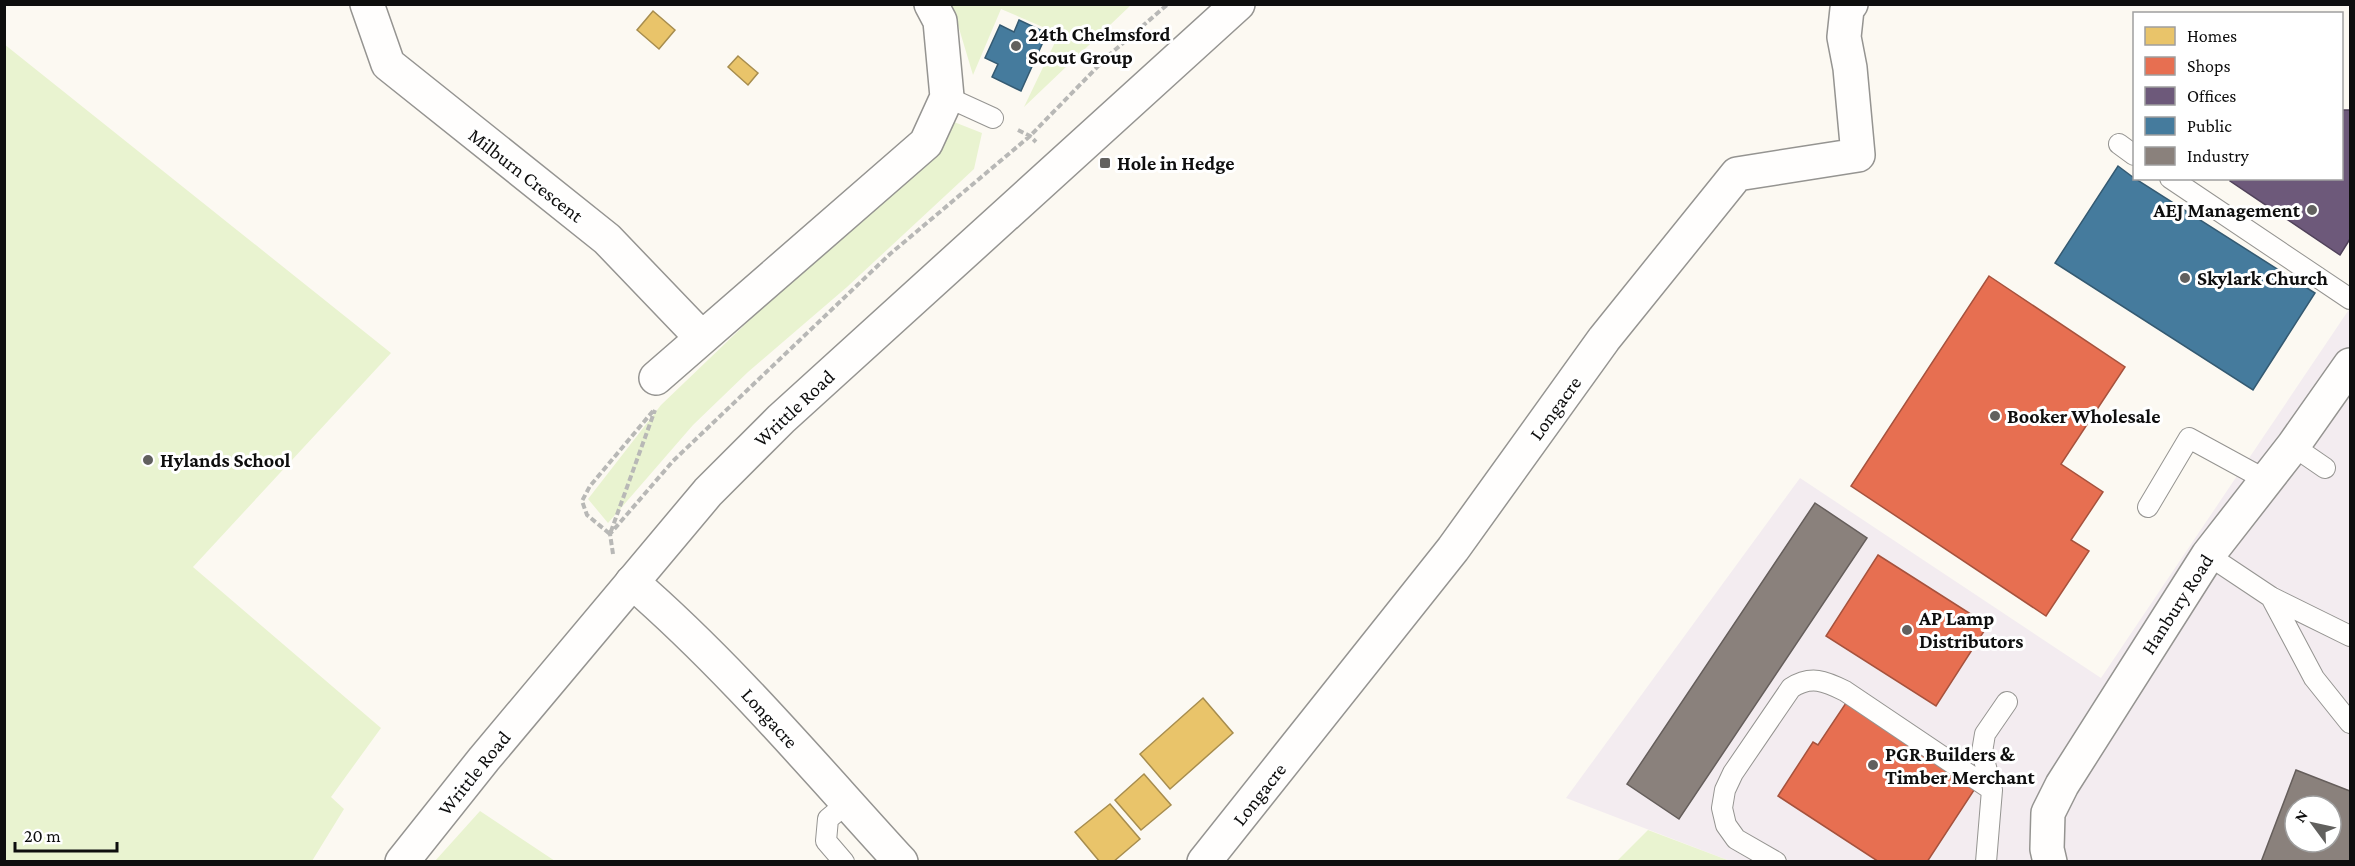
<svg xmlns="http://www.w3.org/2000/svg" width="2355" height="866" font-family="'Crimson Pro',serif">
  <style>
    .industrial { fill: #f3ecf0; fill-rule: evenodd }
    .green { fill: #e9f3d0 }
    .homes { fill: #e9c46a; stroke: #a78d4e; stroke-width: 1.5 }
    .shops { fill: #e76f51; stroke: #a6523d; stroke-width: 1.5 }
    .offices { fill: #6d597a; stroke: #50425a; stroke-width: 1.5 }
    .public { fill: #457b9d; stroke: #345a72; stroke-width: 1.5 }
    .industry { fill: #8a817c; stroke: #655e5b; stroke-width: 1.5; fill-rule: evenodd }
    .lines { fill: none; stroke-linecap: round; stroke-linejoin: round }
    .service-casing { stroke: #959491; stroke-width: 22 }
    .minor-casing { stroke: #959491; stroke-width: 36 }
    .tertiary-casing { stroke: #959491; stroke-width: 36 }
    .path { stroke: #b8b8b6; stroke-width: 4; stroke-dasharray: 6 3; stroke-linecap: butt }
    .service { stroke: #fffefd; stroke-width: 20 }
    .minor { stroke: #fffefd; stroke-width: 33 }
    .tertiary { stroke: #fffefd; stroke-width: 33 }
    .poi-dot { fill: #61605e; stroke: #fff; stroke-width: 2 }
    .labels { text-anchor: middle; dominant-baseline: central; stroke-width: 6; stroke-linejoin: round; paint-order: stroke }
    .poi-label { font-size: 20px; font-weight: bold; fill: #0e0e0e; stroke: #fff; text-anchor: start }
    .street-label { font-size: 20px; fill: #0e0e0e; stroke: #fff }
  </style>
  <rect width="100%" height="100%" fill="#fcf9f2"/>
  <path class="industrial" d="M2350,308V861H1730L1566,798L1800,478L2101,678ZM2295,806H2331V842H2295Z"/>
  <path class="green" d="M952,5V4L1131,5L1024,107L1059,34L1001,9L973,75Z
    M4,44L391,353L193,567L381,728L331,797L344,809L312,861H5Z
    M954,122L982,133L974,169L847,287L748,372L693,425L608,523L588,499L661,405L810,262L933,155Z
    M480,811L555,861H435Z
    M1648,830L1730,861H1617Z"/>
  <path class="homes" d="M653,11L675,30L659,49L637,30Z
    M738,56L758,73L748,85L728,67Z
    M1203,698L1233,733L1170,789L1140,754Z
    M1144,774L1171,805L1141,830L1115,800Z
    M1110,804L1140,839L1113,862H1100L1075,832Z"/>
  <path class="shops" d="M1989,276L2125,367L2061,464L2103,492L2071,540L2089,551L2046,616L1851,486Z
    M1878,555L1988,625L1936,706L1826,636Z
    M1848,700L1978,784L1927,862H1879L1778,796L1813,742L1818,745Z"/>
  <path class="offices" d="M2342,110H2350V239L2340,255L2230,181L2231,178H2342Z"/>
  <path class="public" d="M1019,20L1047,33L1021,91L992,77L998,64L985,58L1000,25L1014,32Z
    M2118,166L2134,178L2315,293L2253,390L2055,263Z"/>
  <path class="industry" d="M1815,503L1867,538L1679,819L1627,784Z
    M2296,770L2350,791V862H2261ZM2295,806H2331V842H2295Z"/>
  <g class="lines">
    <defs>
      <path id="service" d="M947,97L993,118
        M2119,144L2134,155
        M2170,178L2350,299
        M2293,446L2325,468
        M2148,507L2189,438L2266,480
        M2208,555L2271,597L2350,636
        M2271,597L2314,678L2350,723
        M844,862L826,841L828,819L847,803
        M1776,862L1736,839L1726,825L1722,808L1725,790L1733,773L1791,688C1811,675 1825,681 1845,691L1992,790
        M1986,862L1992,790L1982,752L1985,734L2007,702"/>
      <path id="minor" d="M367,4L388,64L607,239L701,337
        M656,378L926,143L947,97L940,21L931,4
        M632,582C730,667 813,766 901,862
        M1204,862L1453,549L1604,339L1737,174L1858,155L1850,68L1844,37L1847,9L1851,4
        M2050,862L2047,849L2048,813L2062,785L2208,555L2293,446L2350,365"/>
      <path id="tertiary" d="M402,862L484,759L708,492L781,419L1238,4"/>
    </defs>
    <use href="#service" class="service-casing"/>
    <use href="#minor" class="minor-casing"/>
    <use href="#tertiary" class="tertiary-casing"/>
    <path class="path" d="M1018,130L1030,136L1036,142
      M653,411L590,486L582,501L587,515L610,534L655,410
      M613,554L610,534L673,461L890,254L1030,136L1108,56L1168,4"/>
    <use href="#service" class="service"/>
    <use href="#minor" class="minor"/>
    <use href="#tertiary" class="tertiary"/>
  </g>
  <g class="poi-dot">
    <circle cx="1016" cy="46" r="6"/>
    <rect x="1099" y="157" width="12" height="12" rx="3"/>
    <circle cx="2312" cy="210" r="6"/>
    <circle cx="2185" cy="278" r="6"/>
    <circle cx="1995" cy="416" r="6"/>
    <circle cx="148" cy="460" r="6"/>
    <circle cx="1907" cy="630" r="6"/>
    <circle cx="1873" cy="765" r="6"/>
  </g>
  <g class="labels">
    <g class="poi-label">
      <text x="1028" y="34">24th Chelmsford<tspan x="1028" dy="23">Scout Group</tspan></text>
      <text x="1117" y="163">Hole in Hedge</text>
      <text x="2300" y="210" text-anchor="end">AEJ Management</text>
      <text x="2197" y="278">Skylark Church</text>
      <text x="2007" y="416">Booker Wholesale</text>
      <text x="160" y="460">Hylands School</text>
      <text x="1919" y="618">AP Lamp<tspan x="1919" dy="23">Distributors</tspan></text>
      <text x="1885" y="754">PGR Builders &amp;<tspan x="1885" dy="23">Timber Merchant</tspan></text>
    </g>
    <g class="street-label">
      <text transform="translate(526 175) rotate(38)">Milburn Crescent</text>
      <text transform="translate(794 408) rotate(-43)">Writtle Road</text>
      <text transform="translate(1555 408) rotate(-54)">Longacre</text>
      <text transform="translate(2177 604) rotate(-57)">Hanbury Road</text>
      <text transform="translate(770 718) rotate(48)">Longacre</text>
      <text transform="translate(474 773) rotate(-51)">Writtle Road</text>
      <text transform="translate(1259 794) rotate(-52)">Longacre</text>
    </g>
  </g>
  <rect width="2355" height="866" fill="none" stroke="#0e0e0e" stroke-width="12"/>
  <rect x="2133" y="12" width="210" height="168" fill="#ffffff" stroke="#9f9f9f" stroke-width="1.5"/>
  <rect x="2145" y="27" width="30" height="18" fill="#e9c46a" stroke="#9f9f9f" stroke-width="1.5"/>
  <text x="2187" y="42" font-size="18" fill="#0e0e0e">Homes</text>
  <rect x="2145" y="57" width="30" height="18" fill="#e76f51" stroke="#9f9f9f" stroke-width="1.5"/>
  <text x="2187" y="72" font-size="18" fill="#0e0e0e">Shops</text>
  <rect x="2145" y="87" width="30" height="18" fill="#6d597a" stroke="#9f9f9f" stroke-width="1.5"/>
  <text x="2187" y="102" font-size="18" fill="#0e0e0e">Offices</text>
  <rect x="2145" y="117" width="30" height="18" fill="#457b9d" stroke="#9f9f9f" stroke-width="1.5"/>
  <text x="2187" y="132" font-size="18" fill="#0e0e0e">Public</text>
  <rect x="2145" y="147" width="30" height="18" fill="#8a817c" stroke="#9f9f9f" stroke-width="1.5"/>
  <text x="2187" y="162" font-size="18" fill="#0e0e0e">Industry</text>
  <g transform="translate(2313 824) rotate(303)"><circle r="28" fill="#ffffff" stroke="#9f9f9f" stroke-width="1.5"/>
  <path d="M0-4.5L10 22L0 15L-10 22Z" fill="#61605e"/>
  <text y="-9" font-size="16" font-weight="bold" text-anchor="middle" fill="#0e0e0e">N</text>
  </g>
  <path d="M15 842v9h102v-9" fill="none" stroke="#0e0e0e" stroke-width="3"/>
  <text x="24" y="842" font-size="18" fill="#0e0e0e" stroke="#ffffff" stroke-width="4.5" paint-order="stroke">20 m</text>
</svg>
